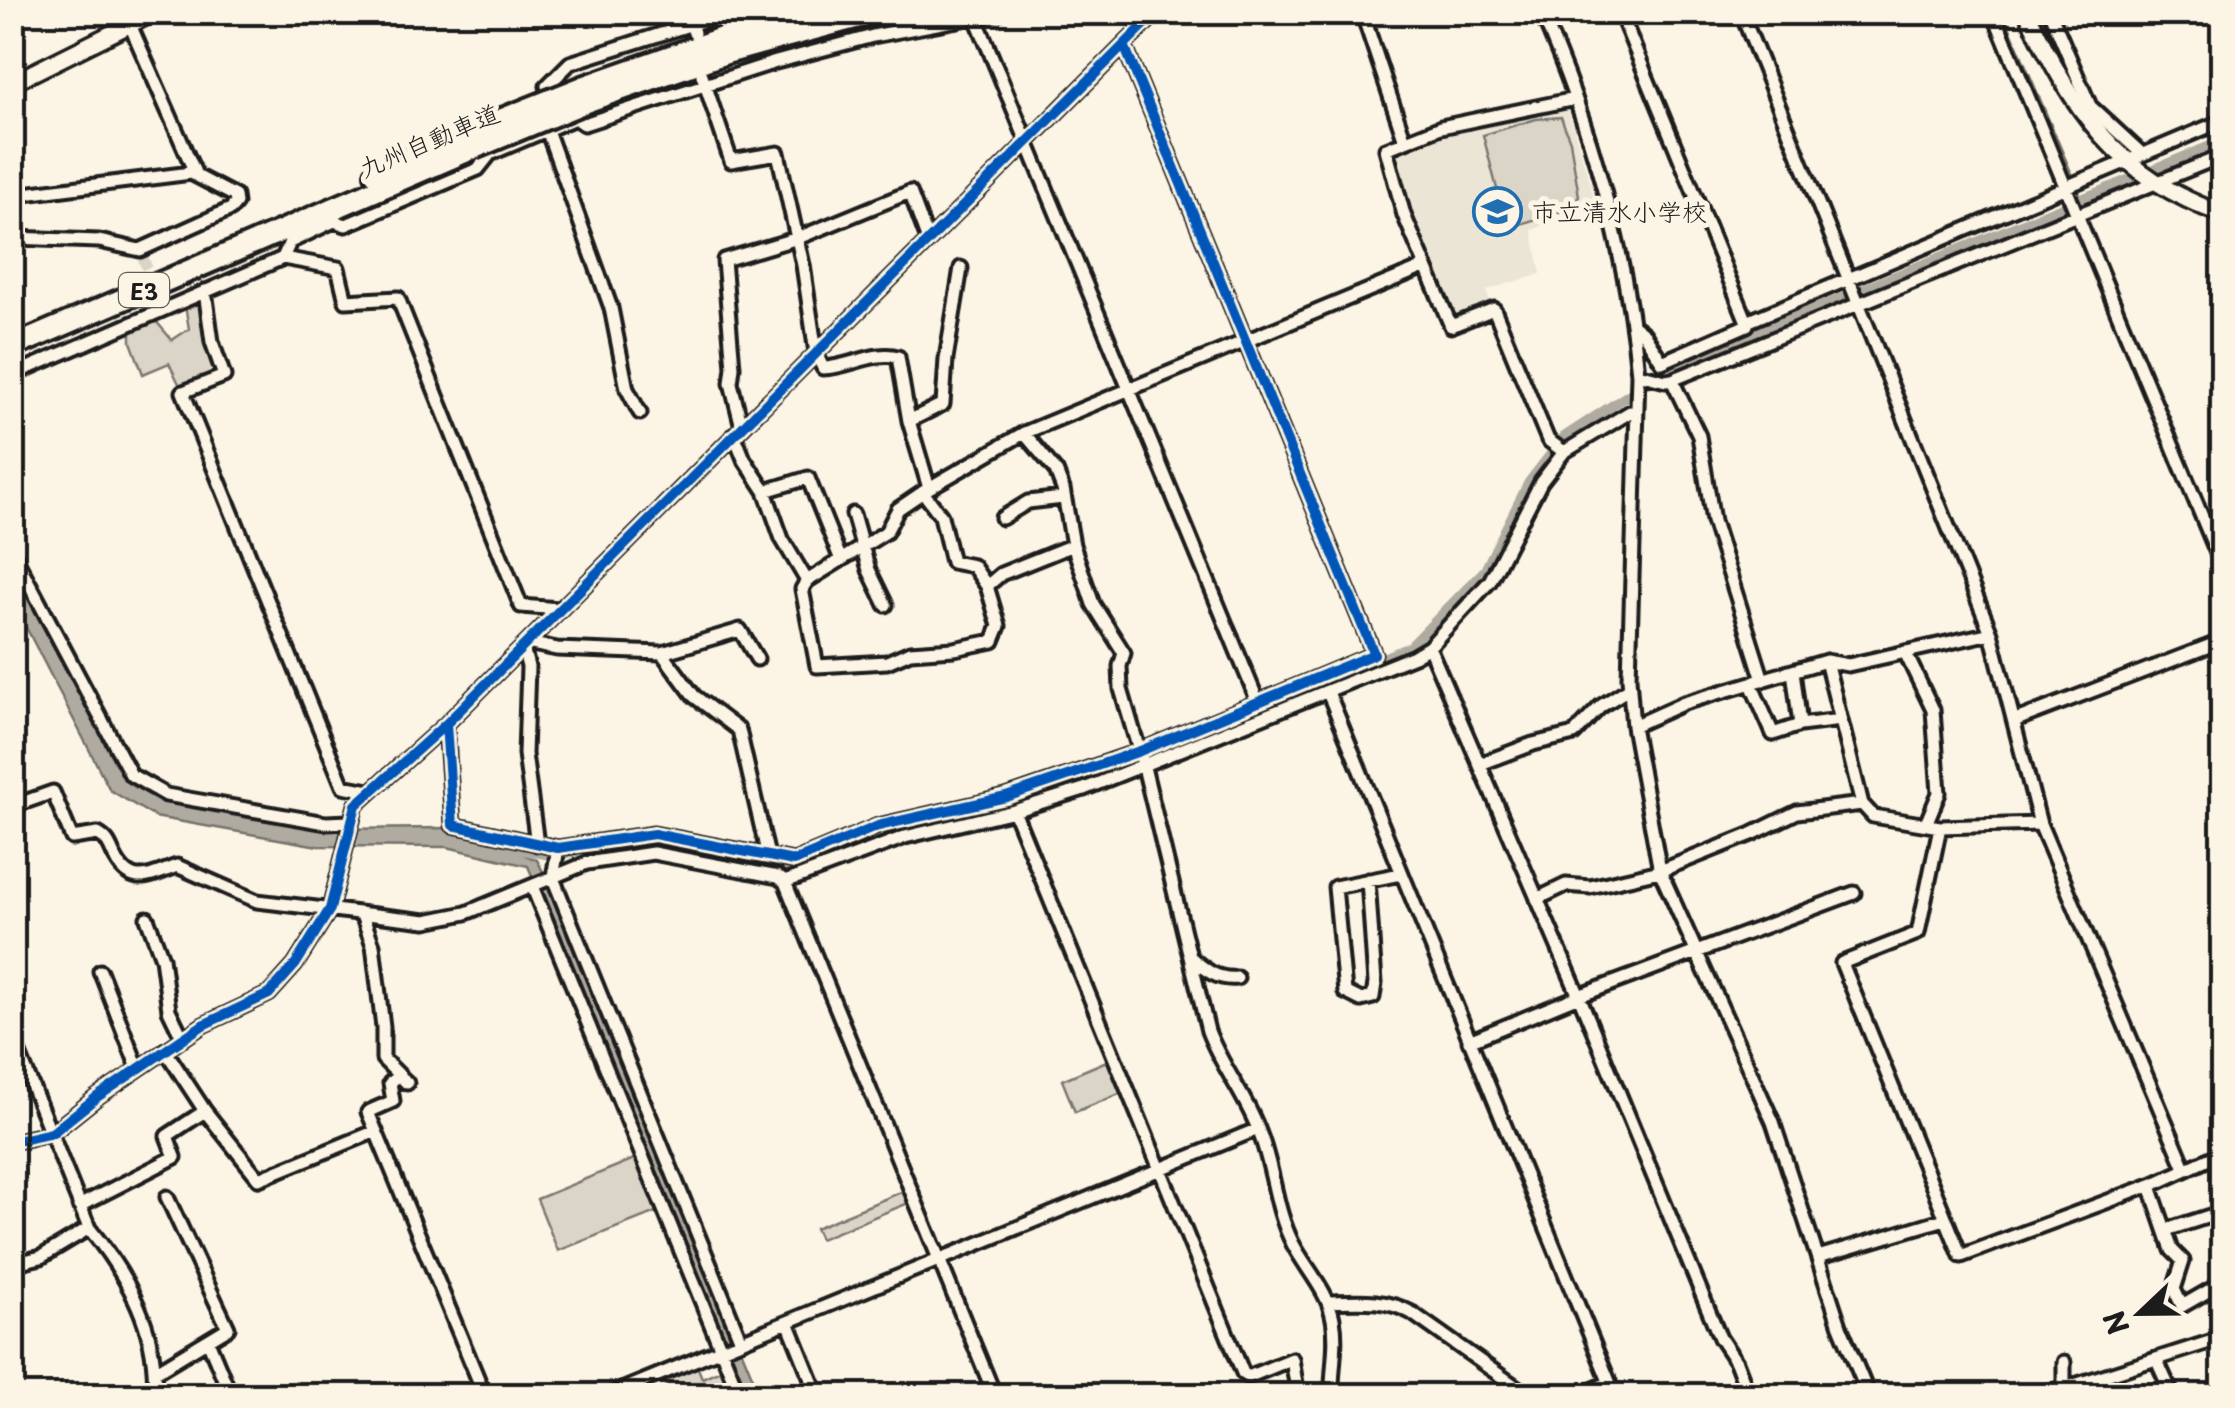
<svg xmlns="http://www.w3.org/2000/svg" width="2235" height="1408" font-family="'Playpen Sans','Klee One',sans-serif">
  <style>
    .built { fill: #ebe5d6 }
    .green { fill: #dbd5c8; stroke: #7c7872; stroke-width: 2.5 }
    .water { fill: #b0aba1; stroke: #75726c; stroke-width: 2.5 }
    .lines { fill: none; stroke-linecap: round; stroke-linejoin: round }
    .stream { stroke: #75726c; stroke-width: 2.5 }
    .canal { stroke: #b0aba1; stroke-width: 10 }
    .minor-tunnel { stroke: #dad4c7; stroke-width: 11; stroke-dasharray: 11 5.5; stroke-linecap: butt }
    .minor-casing { stroke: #1c1c1c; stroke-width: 19 }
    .secondary-casing { stroke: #1c1c1c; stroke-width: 22 }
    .motorway-casing { stroke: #1c1c1c; stroke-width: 28 }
    .minor { stroke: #fcf5e5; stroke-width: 11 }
    .secondary { stroke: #fcf5e5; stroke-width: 15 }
    .motorway { stroke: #fcf5e5; stroke-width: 20 }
    .motorway-bridge-casing { stroke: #1c1c1c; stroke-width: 28; stroke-linecap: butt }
    .motorway-bridge { stroke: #fcf5e5; stroke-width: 20 }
    .cycleway-casing { stroke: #fcf5e5; stroke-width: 16 }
    .cycleway { stroke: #0057b8; stroke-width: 10 }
    .labels { text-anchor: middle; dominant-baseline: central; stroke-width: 10; stroke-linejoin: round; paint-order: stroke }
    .shield { fill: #fcf5e5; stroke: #5f5d58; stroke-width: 2.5 }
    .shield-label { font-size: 22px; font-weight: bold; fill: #1c1c1c }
    .street-label { font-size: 25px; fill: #1c1c1c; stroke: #fcf5e5 }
    .poi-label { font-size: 25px; fill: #1c1c1c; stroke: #fcf5e5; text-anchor: start }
  </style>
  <rect width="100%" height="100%" fill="#fcf5e5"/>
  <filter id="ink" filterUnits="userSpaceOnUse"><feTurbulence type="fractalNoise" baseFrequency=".01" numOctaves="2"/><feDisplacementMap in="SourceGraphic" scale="20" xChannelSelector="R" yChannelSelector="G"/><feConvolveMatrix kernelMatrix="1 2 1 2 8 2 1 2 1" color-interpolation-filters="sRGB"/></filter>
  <g filter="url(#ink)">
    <path class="built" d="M1567,105L1597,207L1532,230L1541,274L1487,290L1490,306L1455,321L1408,215L1393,150L1440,130Z"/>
    <path class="green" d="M1561,117L1570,141L1579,196L1565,210L1521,224L1503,212L1483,135L1536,119Z
      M201,298L221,372L181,388L169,363L143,374L131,342V329L155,320L172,340L189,329L185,305Z
      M1109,1060L1122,1093L1075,1112L1062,1080Z
      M639,1157L661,1210L558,1251L537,1199Z
      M906,1190L911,1202L820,1239L815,1228Z
      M696,1363L702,1378L725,1368L735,1395H669L663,1378Z"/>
    <path class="water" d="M12,563L124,777L162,799L325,829L451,828L519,844L518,852L537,860L553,891L760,1395H743L528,866L447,847L318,846L155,817L110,790L13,602Z"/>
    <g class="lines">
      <path class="stream" d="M2003,12L2073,177
        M2078,189L2082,199"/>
      <path class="canal" d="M1179,741L1410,647L1485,570L1529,482L1564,437L1665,371L2222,141
        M505,847L551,855L656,841L791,868L891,830L1008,804L1145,755"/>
      <path class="minor-tunnel" d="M143,258L160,300"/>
      <defs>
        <path id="minor" d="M688,12L694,33
          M1362,12L1405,141
          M1541,12C1589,120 1628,257 1638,374L1629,678L1633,726L1660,871L1773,1122L1840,1326L1869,1396
          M1620,12L1747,322
          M1741,12L1991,633L2040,824L2185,1168
          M1993,12L2222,565
          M2054,12L2052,17L2090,106L2142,154
          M976,18L1258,702
          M131,27L196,175
          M702,75L731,161L778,153L803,265L816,353L823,368C847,368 876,350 898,357L909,421L929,488
          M552,100L547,86L570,63L730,12
          M547,130L611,308L627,389L640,413
          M12,199L24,194L191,173L235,196L236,203L231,209L140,250L99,241L12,238
          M283,258L290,242L334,221L346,225L478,169L490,154L575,118L584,124L776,62L873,36L1000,12
          M205,291L212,342L224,376L183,392L343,786L369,791
          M1634,326L1644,334L1662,362L1747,325V322L2222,121
          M1638,374L1666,381L1672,380L2222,156
          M12,375L283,258L338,268L346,301L398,298L521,606L559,609
          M1672,380L1699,436L1713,521L1763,680
          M909,421L943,404L946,359L961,268
          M742,427L731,383L733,367L724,260L798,238L910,192L928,240
          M1024,433L1056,471L1063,489L1073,545L1093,604L1124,653L1120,666L1121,689L1144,767L1208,1031C1222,1068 1247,1097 1260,1134C1274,1170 1275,1209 1293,1244C1306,1269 1328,1291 1333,1319C1338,1344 1331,1370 1332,1396
          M734,434L744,459L765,491L782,539L807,581
          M1564,452L1548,440L1494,309L1451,326L1404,215L1386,149L1441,127L1575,99
          M765,491L808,478L841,560
          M923,492L941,516L952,562L973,566L987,586
          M853,514L869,570L886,605
          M1002,518L1028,502L1063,498
          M1073,545L1001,574L987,586L999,626L993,641L954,649L910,652L887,662L817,666L802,589L807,581L886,532L898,509L929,488L1024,433L1424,267
          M12,551L131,775L166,795L326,823L350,822
          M527,643L557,649L662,653L740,630L757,659
          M523,647L528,667L525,754L537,844
          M1429,647L1579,996L1720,1338L1736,1362L1749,1396
          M1905,652L1933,710L1939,793L1926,824
          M662,653L694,696L739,730L768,856
          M1826,661L1862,804L1873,816L1940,827L2040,824
          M1793,671L1800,725L1841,720
          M1751,684L1773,734L1800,725
          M1328,692L1615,1396
          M2016,720L2222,641
          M446,724L453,825L558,848L654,834L794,861L878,826L1006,797L1140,751L1374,654L1124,45
          M1633,726L1684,703L1826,661L1848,665L1991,633
          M1480,764L1533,744L1574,734L1601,706L1630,688
          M12,800L19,804L53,792L72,838L98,834C107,839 109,844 113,853C130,889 147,877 177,866L257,901L426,921L466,913L587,863L653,853L778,877L785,882L995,1396
          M1014,811L1243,1373L1248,1377L1292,1359L1298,1396
          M1940,827L1918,933L1842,963L1961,1256L2154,1184L2222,1153
          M558,848L553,878L741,1341
          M1368,880L1375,983L1373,997L1361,1000L1345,992L1335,887L1401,874
          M785,882L905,837L1014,811L1084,789L1414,656L1429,647L1490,581L1541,482L1564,452L1630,412
          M532,886L740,1396
          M1537,899L1566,885L1590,887L1660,871L1752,834L1797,812L1862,804
          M362,915L373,945L383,1027V1059L407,1083
          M147,918L162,958L169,1010L183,1039
          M1190,957C1205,970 1217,980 1237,978
          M100,971L138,1068
          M12,1036L89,1228C128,1276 159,1332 154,1396
          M1469,1041L1579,996L1854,893
          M165,1050L205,1111L259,1179L376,1131
          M399,1075L390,1083L393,1101L368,1112L485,1396
          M12,1142L52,1133L97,1097L203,1025L269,994L295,965L330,909L356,805L446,724L1157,12
          M2150,1186L2172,1250L2183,1261L2174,1289L2182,1306L2222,1283
          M79,1206L175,1157L167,1136L205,1111
          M2166,1230L2222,1212
          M1818,1257L1945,1219
          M12,1264L41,1257L89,1228
          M1328,1302C1359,1301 1384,1298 1412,1313L1529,1396
          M788,1322L818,1396
          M208,1341L231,1396
          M2157,1361L2173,1396
          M155,1372L228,1328L167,1197
          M2064,1392V1362
          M1795,1394V1396
          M607,1396L1258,1129
          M1578,1396L1608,1383
          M2020,1396L2062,1389L2222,1338"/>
        <path id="secondary" d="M2027,12C2072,109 2117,177 2222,214
          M12,83L155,12"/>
        <path id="motorway" d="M583,87L722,38L817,12
          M588,101L726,53L877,12
          M376,174L470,132
          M12,347L474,148"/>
      </defs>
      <use href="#minor" class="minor-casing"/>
      <use href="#secondary" class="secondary-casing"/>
      <use href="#motorway" class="motorway-casing"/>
      <use href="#minor" class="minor"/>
      <use href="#secondary" class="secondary"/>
      <use href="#motorway" class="motorway"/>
      <defs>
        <path id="motorway-bridge" d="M470,132L583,87
          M474,148L588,101"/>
      </defs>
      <use href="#motorway-bridge" class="motorway-bridge-casing"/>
      <use href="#motorway-bridge" class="motorway-bridge"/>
      <defs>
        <path id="cycleway" d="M446,724L453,825L558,848L654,834L794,861L878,826L1006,797L1140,751L1374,654L1124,45
          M12,1142L52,1133L97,1097L203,1025L269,994L295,965L330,909L356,805L446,724L1157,12"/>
      </defs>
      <use href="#cycleway" class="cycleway-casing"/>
      <use href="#cycleway" class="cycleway"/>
    </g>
  </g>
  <defs>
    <symbol id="school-ring" viewBox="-11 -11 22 22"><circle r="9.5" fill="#fcf5e5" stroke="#1f6fb2" stroke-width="1.5"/><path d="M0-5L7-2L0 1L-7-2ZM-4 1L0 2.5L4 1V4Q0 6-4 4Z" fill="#1f6fb2"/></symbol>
  </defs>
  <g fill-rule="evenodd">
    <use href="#school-ring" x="1470" y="184" width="55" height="55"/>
  </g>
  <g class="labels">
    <rect class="shield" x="119" y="273" width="50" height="34" rx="8"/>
    <g class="shield-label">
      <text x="144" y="290">E3</text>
    </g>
    <g class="street-label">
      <text transform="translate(429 140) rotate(-23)">九州自動車道</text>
    </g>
    <g class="poi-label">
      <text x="1532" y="211">市立清水小学校</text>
    </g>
  </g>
  <rect width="2235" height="1408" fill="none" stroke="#fcf5e5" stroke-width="50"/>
  <rect x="25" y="25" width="2185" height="1358" fill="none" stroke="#1c1c1c" stroke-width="4" filter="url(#ink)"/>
  <g transform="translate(2140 1313) rotate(248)" stroke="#fcf5e5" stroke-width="8" paint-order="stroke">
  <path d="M0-8L18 38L0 25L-18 38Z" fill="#1c1c1c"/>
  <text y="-15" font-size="28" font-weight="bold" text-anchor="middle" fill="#1c1c1c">N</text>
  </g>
</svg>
